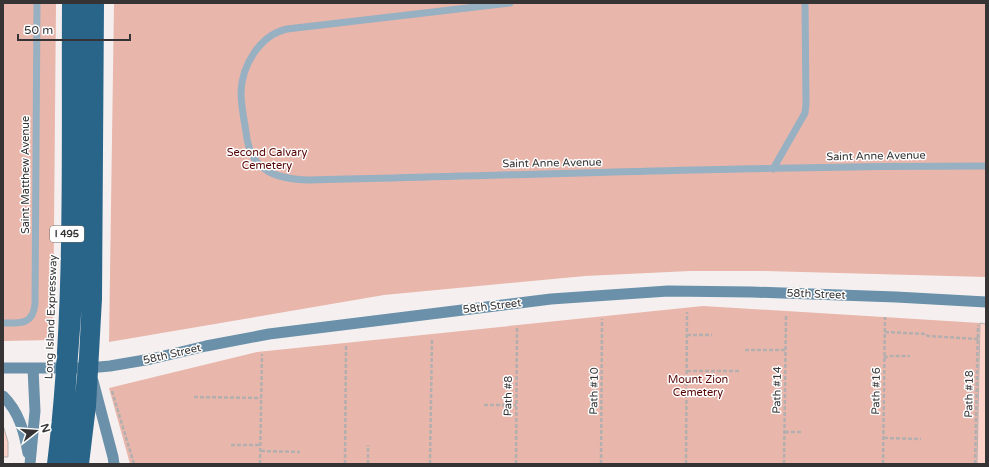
<svg xmlns="http://www.w3.org/2000/svg" width="989" height="467" font-family="'Varela Round',sans-serif">
  <style>
    .green { fill: #e9b6ab }
    .building { fill: #fdd2c9; stroke: #b6b1b0 }
    .lines { fill: none; stroke-linecap: round; stroke-linejoin: round }
    .path { stroke: #b3afaf; stroke-width: 2.5; stroke-dasharray: 4 2; stroke-linecap: butt }
    .service { stroke: #97b0c2; stroke-width: 7 }
    .secondary { stroke: #6a90aa; stroke-width: 11 }
    .motorway { stroke: #296489; stroke-width: 12 }
    .motorway-bridge { stroke: #296489; stroke-width: 12 }
    .labels { text-anchor: middle; dominant-baseline: central; stroke-width: 3; stroke-linejoin: round; paint-order: stroke }
    .shield { fill: #fff; stroke: #727070; stroke-width: 1 }
    .shield-label { font-size: 10px; font-weight: bold; fill: #353333 }
    .park-label { font-size: 11px; fill: #550200; stroke: #fff }
    .street-label { font-size: 11px; fill: #353333; stroke: #fff }
  </style>
  <rect width="100%" height="100%" fill="#f5f0ef"/>
  <path class="green" d="M3,3H56L53,340L3,341Z
    M114,3H986V277L765,271H690L585,276L384,295L109,342Z
    M703,306L980,323L977,464H130L109,388L257,352Z"/>
  <path class="building" d="M980,323L986,324V464H977Z
    M3,425L8,442V457H3Z"/>
  <g class="lines">
    <path class="path" d="M885,332L926,334L928,336L978,339
      M687,335H712
      M745,350H785
      M884,358L889,356H910
      M687,371H741
      M112,391L134,464
      M194,397L261,398
      M484,405H516
      M785,432H802
      M884,438L921,439
      M231,445H261
      M261,451L300,452
      M260,464L262,354
      M345,464L346,346
      M368,464V445
      M430,464L432,338
      M516,464L517,328
      M601,464L602,319
      M686,464L687,312
      M784,464L786,316
      M883,464L885,317
      M975,464L978,325"/>
    <path class="service" d="M510,3L287,29C260,35 242,65 241,92C241,108 245,123 247,139C253,173 279,179 309,180C534,175 760,166 986,166
      M773,169L805,113L806,104L805,3
      M3,323C20,323 33,325 35,304L37,3"/>
    <path class="secondary" d="M3,368H88L110,366L151,359L206,346L269,334L551,299L668,291L752,292L896,297L986,302
      M93,381L113,457L114,464
      M3,396C19,412 24,431 28,453
      M30,464L35,411L33,368"/>
    <path class="motorway" d="M88,299L89,3
      M76,302L77,3"/>
    <path class="motorway-bridge" d="M62,463L68,410L76,302
      M53,464C72,311 67,157 68,3
      M74,464L85,357L88,299
      M83,464L90,406L96,299L98,3"/>
  </g>
  <g class="labels">
    <rect class="shield" x="50" y="226" width="34" height="16" rx="3"/>
    <g class="shield-label">
      <text x="67" y="234">I 495</text>
    </g>
    <g class="park-label">
      <text x="267" y="152">Second Calvary<tspan x="267" dy="13">Cemetery</tspan></text>
      <text x="698" y="379">Mount Zion<tspan x="698" dy="13">Cemetery</tspan></text>
    </g>
    <g class="street-label">
      <text transform="translate(876 156) rotate(-1)">Saint Anne Avenue</text>
      <text transform="translate(552 163) rotate(-1)">Saint Anne Avenue</text>
      <text transform="translate(25 175) rotate(-90)">Saint Matthew Avenue</text>
      <text transform="translate(816 294) rotate(2)">58th Street</text>
      <text transform="translate(492 306) rotate(-7)">58th Street</text>
      <text transform="translate(51 317) rotate(-88)">Long Island Expressway</text>
      <text transform="translate(172 354) rotate(-13)">58th Street</text>
      <text transform="translate(777 390) rotate(-89)">Path #14</text>
      <text transform="translate(594 391) rotate(-89)">Path #10</text>
      <text transform="translate(876 391) rotate(-89)">Path #16</text>
      <text transform="translate(969 394) rotate(-89)">Path #18</text>
      <text transform="translate(508 396) rotate(-89)">Path #8</text>
    </g>
  </g>
  <rect width="989" height="467" fill="none" stroke="#353333" stroke-width="8"/>
  <g transform="translate(36 431) rotate(73)" stroke="#ffffff" stroke-width="3" paint-order="stroke">
  <path d="M0-3L7 15L0 10L-7 15Z" fill="#353333"/>
  <text y="-6" font-size="11" font-weight="bold" text-anchor="middle" fill="#353333">N</text>
  </g>
  <path d="M18 34v6h112v-6" fill="none" stroke="#353333" stroke-width="2"/>
  <text x="24" y="34" font-size="12" fill="#353333" stroke="#ffffff" stroke-width="3" paint-order="stroke">50 m</text>
</svg>
